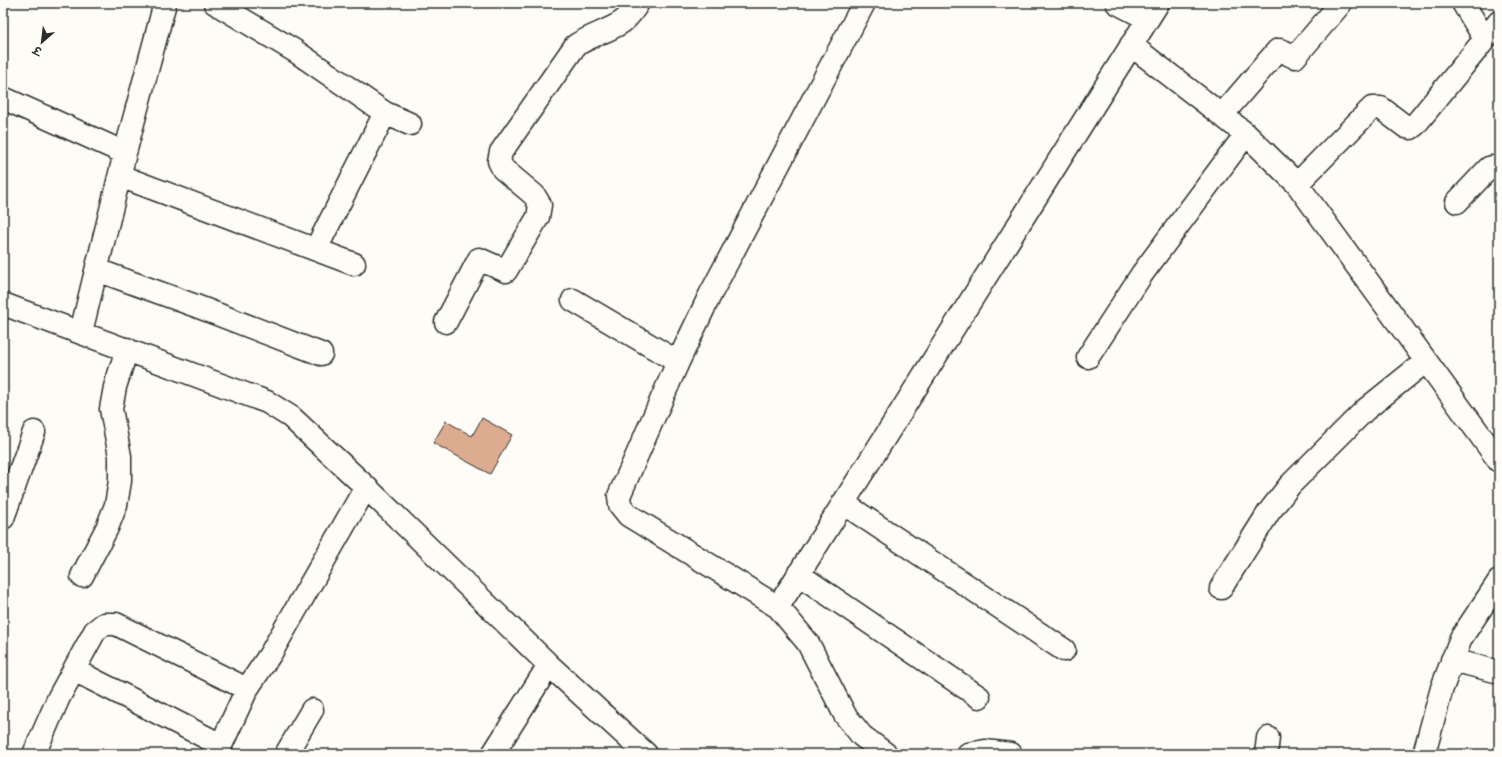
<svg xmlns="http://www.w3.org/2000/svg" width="1502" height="757" font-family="Sriracha,'Playpen Sans Deva',sans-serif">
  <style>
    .building { fill: #ddab8f; stroke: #2b2b2b }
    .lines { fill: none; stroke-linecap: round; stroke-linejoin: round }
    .minor-casing { stroke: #2b2b2b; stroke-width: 25 }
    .minor { stroke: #fdfcf7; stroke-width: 22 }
  </style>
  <rect width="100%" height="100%" fill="#fdfcf7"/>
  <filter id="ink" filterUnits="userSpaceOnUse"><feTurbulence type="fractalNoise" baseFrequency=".025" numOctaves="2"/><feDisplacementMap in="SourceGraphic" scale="8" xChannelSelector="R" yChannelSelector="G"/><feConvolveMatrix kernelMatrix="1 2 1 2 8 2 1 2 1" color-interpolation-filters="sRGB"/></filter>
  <g filter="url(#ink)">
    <path class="building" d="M482,418L512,435L490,474L433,443L446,421L472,436Z"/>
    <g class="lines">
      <defs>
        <path id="minor" d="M215,3L295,51L385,113L410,124
          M864,3L710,295L678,362L619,496L620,505L628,515L778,607L808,643L845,715L862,736L886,754
          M1117,3L1148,19
          M1463,3L1485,39
          M1131,45L1246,134L1297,184L1499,461
          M3,98L125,153
          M1222,115L1278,50C1284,49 1289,56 1295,57L1341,3
          M120,176L354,264
          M1297,184L1372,108H1381L1406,127L1411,128L1415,125L1499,22
          M1457,202L1489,168L1493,167L1499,169
          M316,249L385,113
          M97,270L196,306L321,354
          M573,300L678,362
          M3,304L267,402L291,417L366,487L549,665L646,754
          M446,322L479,259L506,271L538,217L540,205L534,195L503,169L499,161L501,152L575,46C589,36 607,32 622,22C629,17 633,10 638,3
          M81,332L125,153L165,3
          M1088,357L1142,274L1246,134
          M843,503L1064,650
          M3,518L34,432
          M798,574L979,697
          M82,576L107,528L116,505L120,481V456L111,409L115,387L127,349
          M1221,588L1269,512L1290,485L1365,410L1426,361
          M778,607L1158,3
          M1452,660L1499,672
          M74,670L221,745
          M34,754L59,697L95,631L104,624H116L247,689
          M217,754L247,689L271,653L366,487
          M286,754L312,710
          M493,754L549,665
          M968,754L985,751L1011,754
          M1266,754L1268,738
          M1424,754L1442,688L1461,638L1499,581"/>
      </defs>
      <use href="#minor" class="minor-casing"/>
      <use href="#minor" class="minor"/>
    </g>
  </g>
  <rect width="1502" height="757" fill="none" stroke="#fdfcf7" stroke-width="16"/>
  <rect x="8" y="8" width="1486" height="741" fill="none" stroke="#2b2b2b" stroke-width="1.5" filter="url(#ink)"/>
  <g transform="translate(42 42) rotate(208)" stroke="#fdfcf7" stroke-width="3" paint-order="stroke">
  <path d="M0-3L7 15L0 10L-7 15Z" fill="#2b2b2b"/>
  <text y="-6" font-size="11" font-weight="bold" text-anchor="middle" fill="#2b2b2b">उ</text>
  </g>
</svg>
